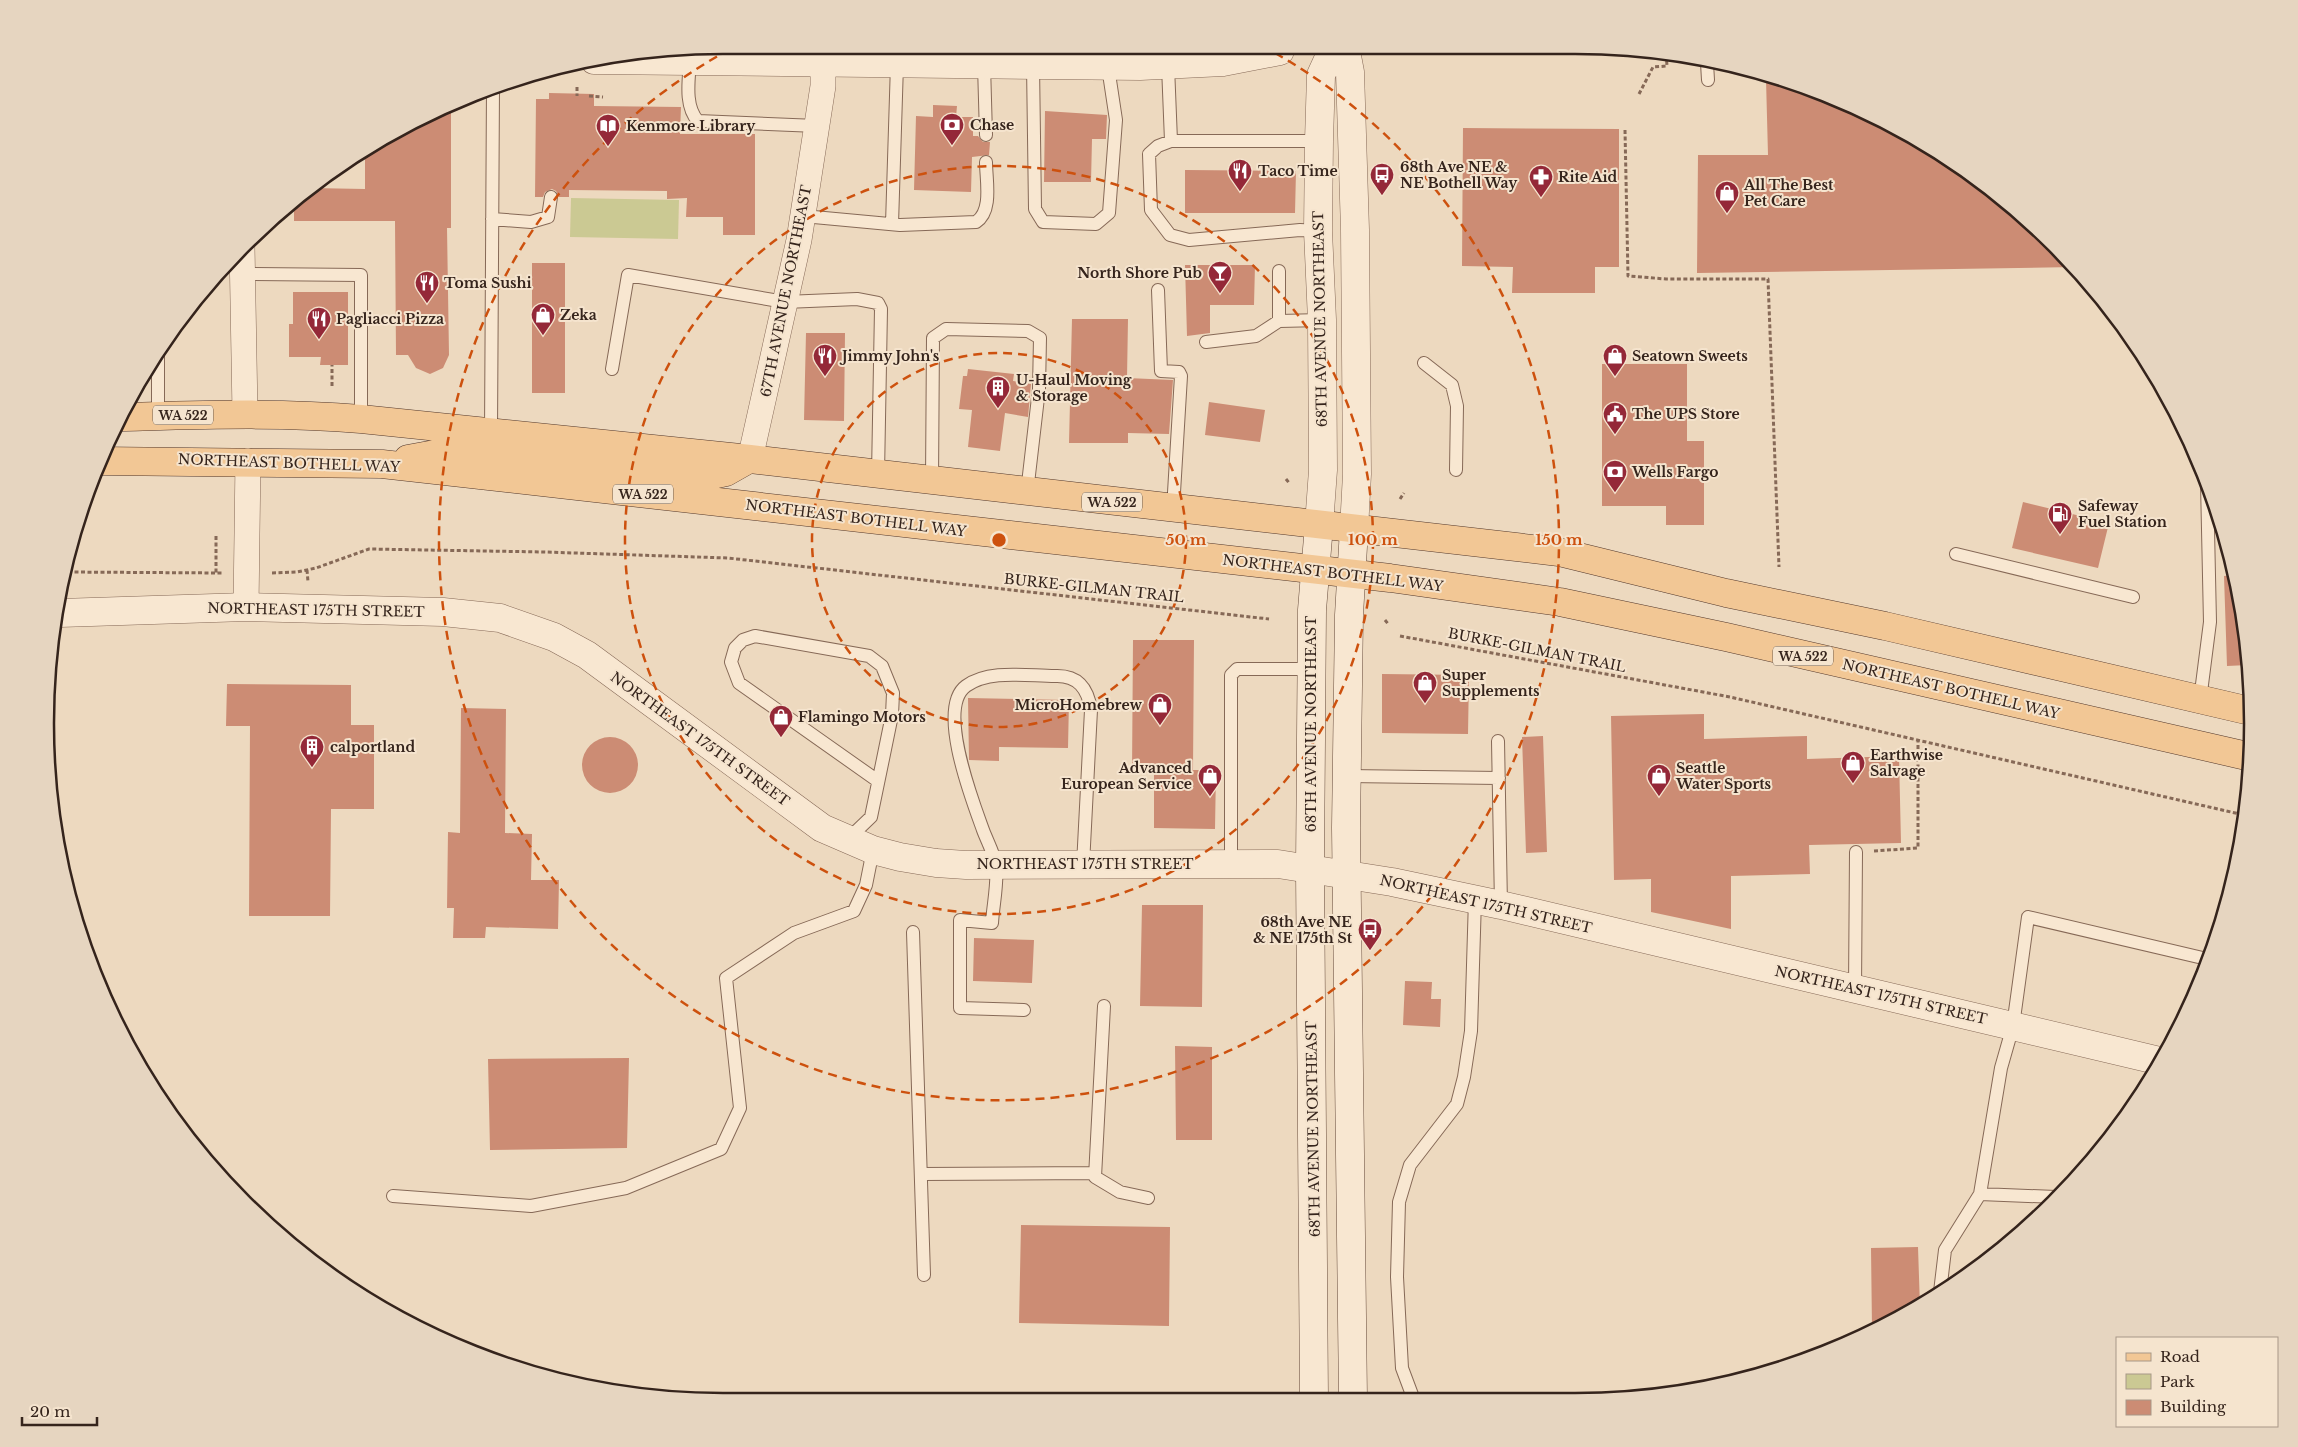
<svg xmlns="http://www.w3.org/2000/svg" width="2298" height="1447" font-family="'Libre Baskerville',serif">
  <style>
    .green { fill: #cbc993 }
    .building { fill: #cc8c74 }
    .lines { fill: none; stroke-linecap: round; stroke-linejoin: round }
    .service-casing { stroke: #866957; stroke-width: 14 }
    .minor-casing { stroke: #866957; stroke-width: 26 }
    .tertiary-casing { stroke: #866957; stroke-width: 29 }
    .secondary-casing { stroke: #674b3b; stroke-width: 29 }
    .primary-casing { stroke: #53382c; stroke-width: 29 }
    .path { stroke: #866957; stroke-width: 3; stroke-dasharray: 4 2.5; stroke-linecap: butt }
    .service { stroke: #f8e7d1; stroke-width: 12 }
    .minor { stroke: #f8e7d1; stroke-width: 25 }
    .tertiary { stroke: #f8e7d1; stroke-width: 28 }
    .secondary { stroke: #f8e7d1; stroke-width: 28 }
    .primary { stroke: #f2c795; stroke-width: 28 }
    .ring { fill: none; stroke: #cd510e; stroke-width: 2.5; stroke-dasharray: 9 6 }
    .labels { text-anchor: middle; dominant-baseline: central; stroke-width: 4; stroke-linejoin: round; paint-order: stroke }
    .shield { fill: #f5e4ce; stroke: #6f5e51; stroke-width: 1 }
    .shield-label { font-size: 12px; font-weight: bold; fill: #35241c }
    .poi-label { font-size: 14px; font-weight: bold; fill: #35241c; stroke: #f5e4ce; text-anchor: start }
    .street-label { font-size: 14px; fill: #35241c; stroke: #f5e4ce }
    .rim { fill: none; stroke: #35241c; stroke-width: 2.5 }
    .centre { fill: #cd510e; stroke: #f5e4ce; stroke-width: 2.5 }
    .ring-label { font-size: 15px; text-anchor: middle; font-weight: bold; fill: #cd510e; stroke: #f5e4ce; stroke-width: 4; stroke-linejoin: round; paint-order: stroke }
  </style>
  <rect width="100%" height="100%" fill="#edd9bf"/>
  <path class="green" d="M571,198L679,200L678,239L570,237Z"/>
  <path class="building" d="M1766,79L1834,97L1988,185L2075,267L1697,273L1698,155H1768Z
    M549,93L594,94V106L681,107L680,134H755V235H723V217H686L687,198L667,199V191L569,190V197H559L556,191L552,189L545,192L543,197H535L536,99H549Z
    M933,105L957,106L956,117H973V136H978L983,142H990L989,155L972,157L971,192L914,190L916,116L933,117Z
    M451,108V228H447L449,355L443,368L430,374L416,368L408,355H396L395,221H294V202L311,188L365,189V150Z
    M1045,111L1107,115L1106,139H1092L1091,182H1044Z
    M1463,128L1619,129V267H1595V293H1512L1513,267L1462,266Z
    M1185,170L1296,171L1295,213H1185Z
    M532,263H565V393H532Z
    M1185,265H1255L1254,305H1210V333L1187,336Z
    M293,292H348V365H320L321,357H289V324H293Z
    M1072,319H1128L1127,378L1173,380L1169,434L1128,433V443H1069Z
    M806,333H845L844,421L804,420Z
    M1602,364H1687V441H1704V525H1666V506H1602Z
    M968,369L1014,374L1013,381L1031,384L1028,417L1005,413L1000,451L968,447L972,410L959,409L963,376H967Z
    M1209,402L1265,410L1260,442L1205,435Z
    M2023,502L2109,523L2098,568L2012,548Z
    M2233,575L2247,635L2248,665L2227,666L2224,576Z
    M1133,640H1194L1193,770H1216L1215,829L1154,828V773H1132Z
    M1382,674L1469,675L1468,734L1382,733Z
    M227,684L351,685V725H374V809H331L330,916H249L250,726H226Z
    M968,698L1069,700L1068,748L999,747V761L969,760Z
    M461,708L506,709L505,833L532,834L531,880H559L558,929L486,927L485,938H453L454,908H447L448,832L460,833Z
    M1704,714V739L1807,736V759L1899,756L1901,843L1809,845L1810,874L1731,876V929L1651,912V879L1614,880L1611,716Z
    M1543,736L1547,852L1526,853L1522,737Z
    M582 765a28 28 0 1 1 56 0a28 28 0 1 1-56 0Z
    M1142,905H1203L1202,1007L1140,1006Z
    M974,938L1034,940L1032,983L973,981Z
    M1405,981L1432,982L1431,999H1441L1440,1027L1403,1025Z
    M1175,1046L1212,1047V1140H1176Z
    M629,1058L627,1148L490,1150L488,1059Z
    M1021,1225L1170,1227L1169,1326L1019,1323Z
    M1918,1247L1920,1307L1872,1328L1871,1248Z"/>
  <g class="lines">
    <defs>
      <path id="service" d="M690,61C689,79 684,106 698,121L817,126
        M1707,63L1708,80
        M984,65L986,135
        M1033,65L1035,209L1043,222L1096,224L1109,213L1116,120L1108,67
        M1168,66L1171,141
        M803,216L900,225L976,222C993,211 986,180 986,162
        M492,219L531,222L548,217L551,197
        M892,224L897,64
        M1318,231L1300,230L1189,240L1170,235L1151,210L1149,154L1158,146L1171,141H1319
        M243,274L361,275V419
        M1158,290L1161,371L1179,372L1181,376L1173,509
        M1279,321V271
        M1206,342L1256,336L1279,321L1322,320
        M158,351V416
        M1424,363L1452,385L1457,406L1456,470
        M612,369L628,275L785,302L857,299L878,303L881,309L878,474
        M491,433L493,87
        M932,480L933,338L946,329L1028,331L1040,338L1039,389L1027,492
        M1956,554L2133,597
        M2200,700L2210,622L2207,483
        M1498,741L1501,905
        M1348,776L1499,778
        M847,840L871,817L883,759L892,715L893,693L882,666L869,656L755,636L743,640L735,648L731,662L739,683L878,781
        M1231,864V675L1237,669H1311
        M913,932L924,1275
        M1855,989L1856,852
        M1104,1006L1095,1177L1120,1192L1148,1198
        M1024,1010L960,1008V920L992,923C993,905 998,884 996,866C995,855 987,841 983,830C973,802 936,708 966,686C989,669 1027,676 1055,676C1078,675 1088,689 1091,710L1083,865
        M921,1174L1095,1173
        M1980,1194L2001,1068L2013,1026L2028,917L2207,959
        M393,1196L531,1206L626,1188L721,1149L740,1108L726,978L794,933L854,911L866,885L873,850
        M1940,1292L1945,1250L1980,1194L2056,1197
        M1414,1400L1402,1368L1397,1277L1399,1202L1410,1165L1457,1104L1464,1077L1471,1031L1475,899"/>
      <path id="minor" d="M242,246L245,413
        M750,459L799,240L823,86V62
        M246,607L248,461"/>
      <path id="tertiary" d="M1346,51L1350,72L1355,230L1357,474L1354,529
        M594,60L1140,66L1223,62L1280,51
        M1319,525L1323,470L1322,320L1318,231L1319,141L1321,75L1332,51
        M60,613L246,607L443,612L500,618L554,637L587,655L822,828L873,850L900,857L936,863L966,865L1278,864L1392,882L1501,905L2160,1061"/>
      <path id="secondary" d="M1314,1399L1310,869L1312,610L1319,525
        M1353,1399L1346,828L1349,615L1354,529"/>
      <path id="primary" d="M121,417C201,415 281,412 361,419L750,459L1559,552L1726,593L1885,626L2250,711
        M408,459L457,450L698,478L726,472L749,459
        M101,461L382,464L1390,578L1560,602L1726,637L2251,757"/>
    </defs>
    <use href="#service" class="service-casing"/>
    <use href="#minor" class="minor-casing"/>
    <use href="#tertiary" class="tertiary-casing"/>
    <use href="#secondary" class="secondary-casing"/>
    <use href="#primary" class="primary-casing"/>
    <path class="path" d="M577,87V96
      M1639,94L1653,67L1667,66L1666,52
      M589,96L603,97
      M1625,130L1628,276L1666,279H1768L1779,567
      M332,386V365
      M1286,479L1290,484
      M1400,499L1404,493
      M216,536V573
      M307,570L308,582
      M68,572L223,573
      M272,573L297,572L316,568L369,549L544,552L728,558L1269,619
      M1385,620L1389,625
      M1400,636L1730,697L2244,815
      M1874,851L1918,848V740"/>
    <use href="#service" class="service"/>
    <use href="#minor" class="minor"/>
    <use href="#tertiary" class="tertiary"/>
    <use href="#secondary" class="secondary"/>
    <use href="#primary" class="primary"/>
  </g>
  <g class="ring">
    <circle cx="999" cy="540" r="187"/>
    <circle cx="999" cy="540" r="374"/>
    <path d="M1275 53A560 560 0 1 1 723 53"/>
  </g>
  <defs>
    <symbol id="bank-pin" viewBox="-11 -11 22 30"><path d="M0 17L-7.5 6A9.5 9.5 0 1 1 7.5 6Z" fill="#942838" stroke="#f5e4ce"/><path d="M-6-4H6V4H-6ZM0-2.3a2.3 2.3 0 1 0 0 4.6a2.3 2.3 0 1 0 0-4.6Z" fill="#fff"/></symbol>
    <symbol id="library-pin" viewBox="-11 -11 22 30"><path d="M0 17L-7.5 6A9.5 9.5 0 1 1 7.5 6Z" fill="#942838" stroke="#f5e4ce"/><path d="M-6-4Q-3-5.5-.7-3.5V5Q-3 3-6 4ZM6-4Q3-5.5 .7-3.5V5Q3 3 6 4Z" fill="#fff"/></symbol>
    <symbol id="restaurant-pin" viewBox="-11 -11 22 30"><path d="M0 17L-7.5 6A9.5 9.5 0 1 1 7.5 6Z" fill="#942838" stroke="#f5e4ce"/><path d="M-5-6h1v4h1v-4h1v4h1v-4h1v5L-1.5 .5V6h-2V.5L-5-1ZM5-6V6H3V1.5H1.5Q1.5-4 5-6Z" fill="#fff"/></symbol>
    <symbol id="bus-pin" viewBox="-11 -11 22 30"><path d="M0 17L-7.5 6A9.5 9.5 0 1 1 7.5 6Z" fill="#942838" stroke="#f5e4ce"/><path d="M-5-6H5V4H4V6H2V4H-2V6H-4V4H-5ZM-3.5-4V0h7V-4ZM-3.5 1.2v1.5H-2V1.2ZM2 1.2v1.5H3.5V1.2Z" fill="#fff"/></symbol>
    <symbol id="pharmacy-pin" viewBox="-11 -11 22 30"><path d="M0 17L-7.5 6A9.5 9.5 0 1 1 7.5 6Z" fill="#942838" stroke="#f5e4ce"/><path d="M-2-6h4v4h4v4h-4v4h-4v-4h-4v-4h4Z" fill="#fff"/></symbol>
    <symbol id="shop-pin" viewBox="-11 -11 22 30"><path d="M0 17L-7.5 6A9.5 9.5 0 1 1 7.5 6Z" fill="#942838" stroke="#f5e4ce"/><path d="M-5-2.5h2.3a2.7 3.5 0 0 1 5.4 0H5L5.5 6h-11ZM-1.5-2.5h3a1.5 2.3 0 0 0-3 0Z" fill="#fff"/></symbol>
    <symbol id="bar-pin" viewBox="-11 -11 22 30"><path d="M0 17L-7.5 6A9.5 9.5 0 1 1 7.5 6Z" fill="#942838" stroke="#f5e4ce"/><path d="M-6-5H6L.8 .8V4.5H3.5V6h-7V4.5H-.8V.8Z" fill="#fff"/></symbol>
    <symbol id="building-pin" viewBox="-11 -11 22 30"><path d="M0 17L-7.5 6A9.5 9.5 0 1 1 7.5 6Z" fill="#942838" stroke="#f5e4ce"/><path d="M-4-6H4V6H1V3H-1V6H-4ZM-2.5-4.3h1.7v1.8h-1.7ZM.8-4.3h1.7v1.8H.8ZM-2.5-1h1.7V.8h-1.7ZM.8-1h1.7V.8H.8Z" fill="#fff"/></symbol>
    <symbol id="civic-pin" viewBox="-11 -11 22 30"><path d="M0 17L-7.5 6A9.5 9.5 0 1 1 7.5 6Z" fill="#942838" stroke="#f5e4ce"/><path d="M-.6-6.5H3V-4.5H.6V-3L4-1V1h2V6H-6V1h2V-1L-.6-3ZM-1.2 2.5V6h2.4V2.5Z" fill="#fff"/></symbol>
    <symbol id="fuel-pin" viewBox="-11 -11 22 30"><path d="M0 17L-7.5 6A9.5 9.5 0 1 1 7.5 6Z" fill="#942838" stroke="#f5e4ce"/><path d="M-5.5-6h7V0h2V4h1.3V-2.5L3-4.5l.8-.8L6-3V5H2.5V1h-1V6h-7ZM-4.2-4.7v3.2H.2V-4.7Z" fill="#fff"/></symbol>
  </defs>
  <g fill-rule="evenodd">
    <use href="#bank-pin" x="938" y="111" width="28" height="38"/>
    <use href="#library-pin" x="594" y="112" width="28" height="38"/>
    <use href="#restaurant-pin" x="1226" y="157" width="28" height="38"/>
    <use href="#bus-pin" x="1368" y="161" width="28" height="38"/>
    <use href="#pharmacy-pin" x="1527" y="163" width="28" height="38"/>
    <use href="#shop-pin" x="1713" y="179" width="28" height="38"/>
    <use href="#bar-pin" x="1206" y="259" width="28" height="38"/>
    <use href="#restaurant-pin" x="413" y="269" width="28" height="38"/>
    <use href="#shop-pin" x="529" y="301" width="28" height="38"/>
    <use href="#restaurant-pin" x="305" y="305" width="28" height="38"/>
    <use href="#restaurant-pin" x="811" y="342" width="28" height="38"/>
    <use href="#shop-pin" x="1601" y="342" width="28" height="38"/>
    <use href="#building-pin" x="984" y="374" width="28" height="38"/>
    <use href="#civic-pin" x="1601" y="400" width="28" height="38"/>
    <use href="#bank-pin" x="1601" y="458" width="28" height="38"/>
    <use href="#fuel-pin" x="2046" y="500" width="28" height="38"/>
    <use href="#shop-pin" x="1411" y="669" width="28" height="38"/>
    <use href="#shop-pin" x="1146" y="691" width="28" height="38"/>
    <use href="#shop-pin" x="767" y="703" width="28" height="38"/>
    <use href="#building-pin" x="298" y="733" width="28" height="38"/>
    <use href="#shop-pin" x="1839" y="749" width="28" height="38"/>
    <use href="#shop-pin" x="1196" y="762" width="28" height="38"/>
    <use href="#shop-pin" x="1645" y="762" width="28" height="38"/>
    <use href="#bus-pin" x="1356" y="916" width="28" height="38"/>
  </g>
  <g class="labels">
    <g class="shield">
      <rect x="153" y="405.5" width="60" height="19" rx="4"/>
      <rect x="613" y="484.5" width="60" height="19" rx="4"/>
      <rect x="1082" y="492.5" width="60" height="19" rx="4"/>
      <rect x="1773" y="646.5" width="60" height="19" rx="4"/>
    </g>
    <g class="shield-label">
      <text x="183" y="415">WA 522</text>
      <text x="643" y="494">WA 522</text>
      <text x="1112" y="502">WA 522</text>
      <text x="1803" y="656">WA 522</text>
    </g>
    <g class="poi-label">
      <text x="970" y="125">Chase</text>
      <text x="626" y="126">Kenmore Library</text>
      <text x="1400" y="167">68th Ave NE &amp;<tspan x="1400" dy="16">NE Bothell Way</tspan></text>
      <text x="1258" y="171">Taco Time</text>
      <text x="1558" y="177">Rite Aid</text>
      <text x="1744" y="185">All The Best<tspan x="1744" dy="16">Pet Care</tspan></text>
      <text x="1202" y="273" text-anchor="end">North Shore Pub</text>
      <text x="444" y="283">Toma Sushi</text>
      <text x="560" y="315">Zeka</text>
      <text x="336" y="319">Pagliacci Pizza</text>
      <text x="842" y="356">Jimmy John's</text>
      <text x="1632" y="356">Seatown Sweets</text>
      <text x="1016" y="380">U-Haul Moving<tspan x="1016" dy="16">&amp; Storage</tspan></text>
      <text x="1632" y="414">The UPS Store</text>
      <text x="1632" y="472">Wells Fargo</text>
      <text x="2078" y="506">Safeway<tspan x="2078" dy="16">Fuel Station</tspan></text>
      <text x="1442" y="675">Super<tspan x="1442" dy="16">Supplements</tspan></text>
      <text x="1142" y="705" text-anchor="end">MicroHomebrew</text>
      <text x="798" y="717">Flamingo Motors</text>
      <text x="330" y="747">calportland</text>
      <text x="1870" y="755">Earthwise<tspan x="1870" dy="16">Salvage</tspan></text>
      <text x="1192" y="768" text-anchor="end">Advanced<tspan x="1192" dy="16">European Service</tspan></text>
      <text x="1676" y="768">Seattle<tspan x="1676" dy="16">Water Sports</tspan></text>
      <text x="1352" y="922" text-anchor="end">68th Ave NE<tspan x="1352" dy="16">&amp; NE 175th St</tspan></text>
    </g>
    <g class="street-label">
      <text transform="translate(786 291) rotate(-79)">67TH AVENUE NORTHEAST</text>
      <text transform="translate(1320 319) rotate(-91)">68TH AVENUE NORTHEAST</text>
      <text transform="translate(289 463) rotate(2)">NORTHEAST BOTHELL WAY</text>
      <text transform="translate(856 518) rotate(7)">NORTHEAST BOTHELL WAY</text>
      <text transform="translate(1333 573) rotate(7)">NORTHEAST BOTHELL WAY</text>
      <text transform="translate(1094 588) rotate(6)">BURKE-GILMAN TRAIL</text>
      <text transform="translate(316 610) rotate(1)">NORTHEAST 175TH STREET</text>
      <text transform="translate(1537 650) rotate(11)">BURKE-GILMAN TRAIL</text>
      <text transform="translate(1951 689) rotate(13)">NORTHEAST BOTHELL WAY</text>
      <text transform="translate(1311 724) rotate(-90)">68TH AVENUE NORTHEAST</text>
      <text transform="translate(700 739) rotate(36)">NORTHEAST 175TH STREET</text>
      <text x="1085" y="864">NORTHEAST 175TH STREET</text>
      <text transform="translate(1486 904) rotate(13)">NORTHEAST 175TH STREET</text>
      <text transform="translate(1881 995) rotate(13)">NORTHEAST 175TH STREET</text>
      <text transform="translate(1313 1129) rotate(-91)">68TH AVENUE NORTHEAST</text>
    </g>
  </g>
  <path d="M0 0H2298V1447H0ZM723 54H1575A669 669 0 0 1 2244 723V724A669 669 0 0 1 1575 1393H723A669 669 0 0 1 54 724V723A669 669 0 0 1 723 54Z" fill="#e6d5c0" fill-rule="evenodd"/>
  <path class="rim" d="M723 54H1575A669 669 0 0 1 2244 723V724A669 669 0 0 1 1575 1393H723A669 669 0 0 1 54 724V723A669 669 0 0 1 723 54Z"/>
  <circle cx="999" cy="540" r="8" class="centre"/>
  <g class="ring-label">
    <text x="1186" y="545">50 m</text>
    <text x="1373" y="545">100 m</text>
    <text x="1559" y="545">150 m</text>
  </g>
  <rect x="2116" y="1337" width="162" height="90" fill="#f5e4ce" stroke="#a89787"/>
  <rect x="2126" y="1353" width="25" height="8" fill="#f2c795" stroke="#a89787"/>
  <text x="2160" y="1362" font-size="15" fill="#35241c">Road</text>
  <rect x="2126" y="1374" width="25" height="15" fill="#cbc993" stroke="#a89787"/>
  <text x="2160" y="1387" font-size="15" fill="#35241c">Park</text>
  <rect x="2126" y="1400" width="25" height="15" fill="#cc8c74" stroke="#a89787"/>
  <text x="2160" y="1412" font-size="15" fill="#35241c">Building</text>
  <path d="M22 1417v8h75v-8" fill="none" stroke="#35241c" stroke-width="2.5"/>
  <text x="30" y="1417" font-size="15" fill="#35241c" stroke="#f5e4ce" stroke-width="4" paint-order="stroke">20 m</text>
</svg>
